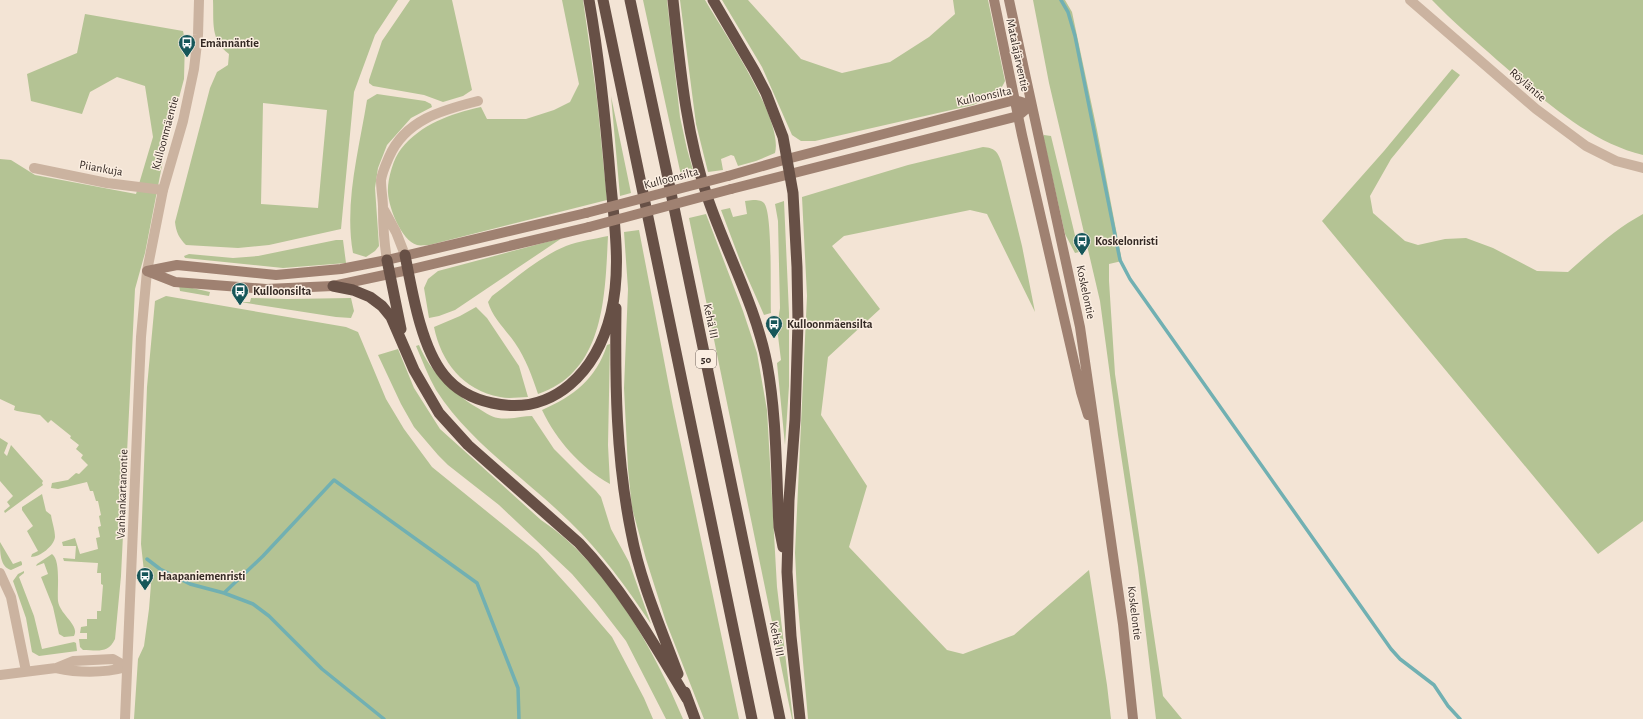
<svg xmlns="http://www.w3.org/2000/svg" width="1643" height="719" font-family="'Alegreya Sans',sans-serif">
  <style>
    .green { fill: #b4c394; fill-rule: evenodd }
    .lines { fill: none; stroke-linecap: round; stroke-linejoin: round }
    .stream { stroke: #71b0b2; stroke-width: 3.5 }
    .minor { stroke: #cbb3a0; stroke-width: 10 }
    .tertiary { stroke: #cbb3a0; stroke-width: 10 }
    .secondary { stroke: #9f8171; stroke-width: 10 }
    .trunk { stroke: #675046; stroke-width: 11 }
    .secondary-bridge { stroke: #9f8171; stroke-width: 10 }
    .labels { text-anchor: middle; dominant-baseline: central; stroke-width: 3; stroke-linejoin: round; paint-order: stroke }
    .shield { fill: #fbeee1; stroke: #70645d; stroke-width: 1 }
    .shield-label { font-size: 11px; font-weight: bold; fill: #342924 }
    .poi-label { font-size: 12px; font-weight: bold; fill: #342924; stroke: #fbeee1; text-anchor: start }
    .street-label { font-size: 12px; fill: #342924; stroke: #fbeee1 }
  </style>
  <rect width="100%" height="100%" fill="#f3e4d5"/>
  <path class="green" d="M213,0H398L375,35L354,92L341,229L269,245L238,248L186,245C179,238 176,232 175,222L210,88L217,72L228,65L229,54C210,40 214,22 213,0ZM263,103L327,110L318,208L261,204Z
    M410,0H452L472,90L463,96L443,102L424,95L373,86L369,83V80L382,41Z
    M562,0H583L597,99L607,200L429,245C426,245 420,246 417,245C401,240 389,208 388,193C387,181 393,159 401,149C421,124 450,114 481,107L487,119H526L554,110L570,102L579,84Z
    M643,0H667L680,117L687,149L695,177L682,180Z
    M680,0H705C723,31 784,120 775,153L756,161L738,166L734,156L731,155L721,159L723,170L708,172L696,124Z
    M722,0H748L801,59L842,73L890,62L929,37L955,14L953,0H988L1005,81C998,97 989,98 973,105L815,141H801L792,135L762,67Z
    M1033,0H1065L1072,12L1097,130L1122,261L1109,264V281L1115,374L1163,696L1182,719H1156L1138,567L1118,435L1100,301L1049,83Z
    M1432,0H1643V155C1588,142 1539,96 1497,60C1475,40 1452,21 1432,0Z
    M85,14L183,31L185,40L184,79L165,150L145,253L135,289L121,576L115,639C108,654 97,650 83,650L80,647L79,639H87V633H80L81,627L87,626V619H97V611H101L103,585L101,584V573H97L98,563L64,561L63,558L75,559L76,546H63L62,542L75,538L80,554L98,549L96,538L100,537L98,527L101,526L99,516L101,515L98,501H96L93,491H90L87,482L58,489L51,488L52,483L68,480L76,473L79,474L88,465L81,458L83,455L76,449L79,445L70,438L71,436L51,420L48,423L40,415L17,411L14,410L15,406L0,399V159L11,160L35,175L136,194L153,137L145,86L117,77L90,92L82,114L31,101L27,74L77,53Z
    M1452,69L1460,75L1391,159L1370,196L1373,213L1405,241L1418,245L1445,239L1466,238L1493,248L1537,271L1568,272C1592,251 1615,229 1643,214V521L1598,554L1322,221L1384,151Z
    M377,94L425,101L431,104L432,107L411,118L387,145L378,168L375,188L379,246L375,251L366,257L353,253C344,203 359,150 367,100Z
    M611,96L631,193L620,196Z
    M1044,135L1051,136L1079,252L1075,253L1065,234L1043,136Z
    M983,147C995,148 997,151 1001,161L1022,246L1035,312L987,214L970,210L844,236L832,246L880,309L828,357L821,415L867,486L849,547L947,650L963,654L1014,635L1089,570L1107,685L1111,719H808L797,594L795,553L807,296L802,197L908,165Z
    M753,200C757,200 761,200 764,203C773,213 770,296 771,313L764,315L741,263L721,210L730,208L733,217L747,214L745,201Z
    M784,201L789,313V386L785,445L777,363L781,360L777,328L780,308L778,221L775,204Z
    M706,214L743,311L757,353L767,410L777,587L793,719H792L689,218Z
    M639,230L673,407L739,719H704L666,622L646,559L632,508L628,469L624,388L628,289L624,232Z
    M608,236C605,295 605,372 538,394C532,376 526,359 515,343C506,330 492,317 488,302L492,296C515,279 539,257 566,246C579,241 594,239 608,236Z
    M562,238L455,310L439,316L429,318L424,288L428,279L438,271Z
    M336,240H343L346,263L283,268L185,258L184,256L189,254L233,258L258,256Z
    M179,285L210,292L209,296L180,291Z
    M166,296L346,327L358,332L386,399L404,429L432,467L538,553L576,595L612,637L644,698L653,719H134L138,659L144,646L149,609L151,584L145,581L141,544L147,387L155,301Z
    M251,298L287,299L351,298L354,311L351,318L336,317L240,302H250Z
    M476,307L487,318L519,366L528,397C519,397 509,399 500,397C463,390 441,362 434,327L460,316Z
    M610,344L608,445L610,484C580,467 557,441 542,410C574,396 596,379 607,345Z
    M419,345C430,372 452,392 476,407C483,411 491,417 498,418C509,420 522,416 532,416L554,449L596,491L601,497L611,529L629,562L651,624C627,588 601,552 570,522C525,478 470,443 436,390C428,376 422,360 416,346Z
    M398,349L414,388L440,429L541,520C606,563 654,649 683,719H666L626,641L596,602L572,574L499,505L448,465L438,455L414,427L401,404L378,355Z
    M0,438L8,443L4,453L7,456L11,445L43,481L42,483L43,485L5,513L4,511L10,506L7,502L13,496L0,481Z
    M42,494L46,511L51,515C52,522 55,530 55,537C54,546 40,557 31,557L32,554L38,551L27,531L33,526L22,510V507Z
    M0,542L13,564L21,561L22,563V565L11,570C0,567 0,552 0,542Z
    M52,554C61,560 57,590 58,601C60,615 80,625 74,636L64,637L59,634L53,607L41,577L48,574L44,563L36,566L37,564Z
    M24,571V573L19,577L34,616L42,649L74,642L76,643L77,651L39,656L32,652L26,618L13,581L18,574Z"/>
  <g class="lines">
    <path class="stream" d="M1061,0L1068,12L1075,36L1120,260L1130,279L1391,649L1400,659L1434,685L1448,706L1460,719
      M147,559L160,569L190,584L224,593L253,604L269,616L322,669L384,719
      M224,593L263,556L334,480L477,583L518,688L519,719"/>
    <path class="minor" d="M34,168L107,183L163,190
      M384,210L396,232L405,255
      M387,260C384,242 383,226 383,208C383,199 381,190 381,180C382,173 386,164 389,157C405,120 442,110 478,101
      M0,573L11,597L26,671
      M56,668C79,673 104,673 127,667
      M0,675L56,668L73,661L113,659L127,667"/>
    <path class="tertiary" d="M1410,0L1536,109L1586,146L1616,161L1643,168
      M125,719L141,337L147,271L163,190L183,121L194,69L198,35L199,0"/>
    <path class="secondary" d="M994,0L1022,135L1081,392L1088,415
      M1009,0L1080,327L1123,624L1133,719
      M728,176L787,159L1015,100L1031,105
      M731,189L1018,116L1031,105
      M147,271L175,282L266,289L333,286L408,270L589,227
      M147,271L177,265L276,275L341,269L387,260L586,213"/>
    <path class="trunk" d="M603,0L752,719
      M630,0L665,164L780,719
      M673,0C680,67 686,135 708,199C727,254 756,307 767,364C777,417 776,473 779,527L783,547
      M713,0L754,70L766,93L783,137L793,193L797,267L798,322L795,420L789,500L787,572L791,636L800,719
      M405,255C412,291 421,347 444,375C456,390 473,399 492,403C555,417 597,370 611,313C621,272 615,228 611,186C606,124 600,62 589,0
      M387,260L401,329
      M333,286L353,290L370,297L382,306L391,317L414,370L439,413L468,445L579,543C623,589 654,644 687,699
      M616,308C615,385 616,457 631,532C640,581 661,628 678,674
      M685,692L695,719"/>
    <path class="secondary-bridge" d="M586,213L728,176
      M589,227L731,189"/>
  </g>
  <defs>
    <symbol id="bus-pin" viewBox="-11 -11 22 30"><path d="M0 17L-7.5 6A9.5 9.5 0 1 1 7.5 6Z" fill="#165659" stroke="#fbeee1"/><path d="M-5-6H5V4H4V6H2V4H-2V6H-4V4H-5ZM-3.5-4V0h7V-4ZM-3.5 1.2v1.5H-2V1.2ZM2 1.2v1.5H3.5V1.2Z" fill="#fff"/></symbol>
  </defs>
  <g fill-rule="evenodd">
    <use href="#bus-pin" x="177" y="33" width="20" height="27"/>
    <use href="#bus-pin" x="1072" y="231" width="20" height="27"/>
    <use href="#bus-pin" x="230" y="281" width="20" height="27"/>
    <use href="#bus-pin" x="764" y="314" width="20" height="27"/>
    <use href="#bus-pin" x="135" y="566" width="20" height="27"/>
  </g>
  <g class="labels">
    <rect class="shield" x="696" y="350" width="20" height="18" rx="3"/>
    <g class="shield-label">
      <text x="706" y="359">50</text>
    </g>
    <g class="poi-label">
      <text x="200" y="43">Emännäntie</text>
      <text x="1095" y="241">Koskelonristi</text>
      <text x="253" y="291">Kulloonsilta</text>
      <text x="787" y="324">Kulloonmäensilta</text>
      <text x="158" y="576">Haapaniemenristi</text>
    </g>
    <g class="street-label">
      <text transform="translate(1018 55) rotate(78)">Matalajärventie</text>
      <text transform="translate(1528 85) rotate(41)">Röyläntie</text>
      <text transform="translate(984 96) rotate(-12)">Kulloonsilta</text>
      <text transform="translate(165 133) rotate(-75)">Kulloonmäentie</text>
      <text transform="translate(101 168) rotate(10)">Piiankuja</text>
      <text transform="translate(671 178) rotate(-15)">Kulloonsilta</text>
      <text transform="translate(1086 292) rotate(78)">Koskelontie</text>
      <text transform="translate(711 321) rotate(78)">Kehä III</text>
      <text transform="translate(122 494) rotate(-88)">Vanhankartanontie</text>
      <text transform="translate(1135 613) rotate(83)">Koskelontie</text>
      <text transform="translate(777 639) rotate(78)">Kehä III</text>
    </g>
  </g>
</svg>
